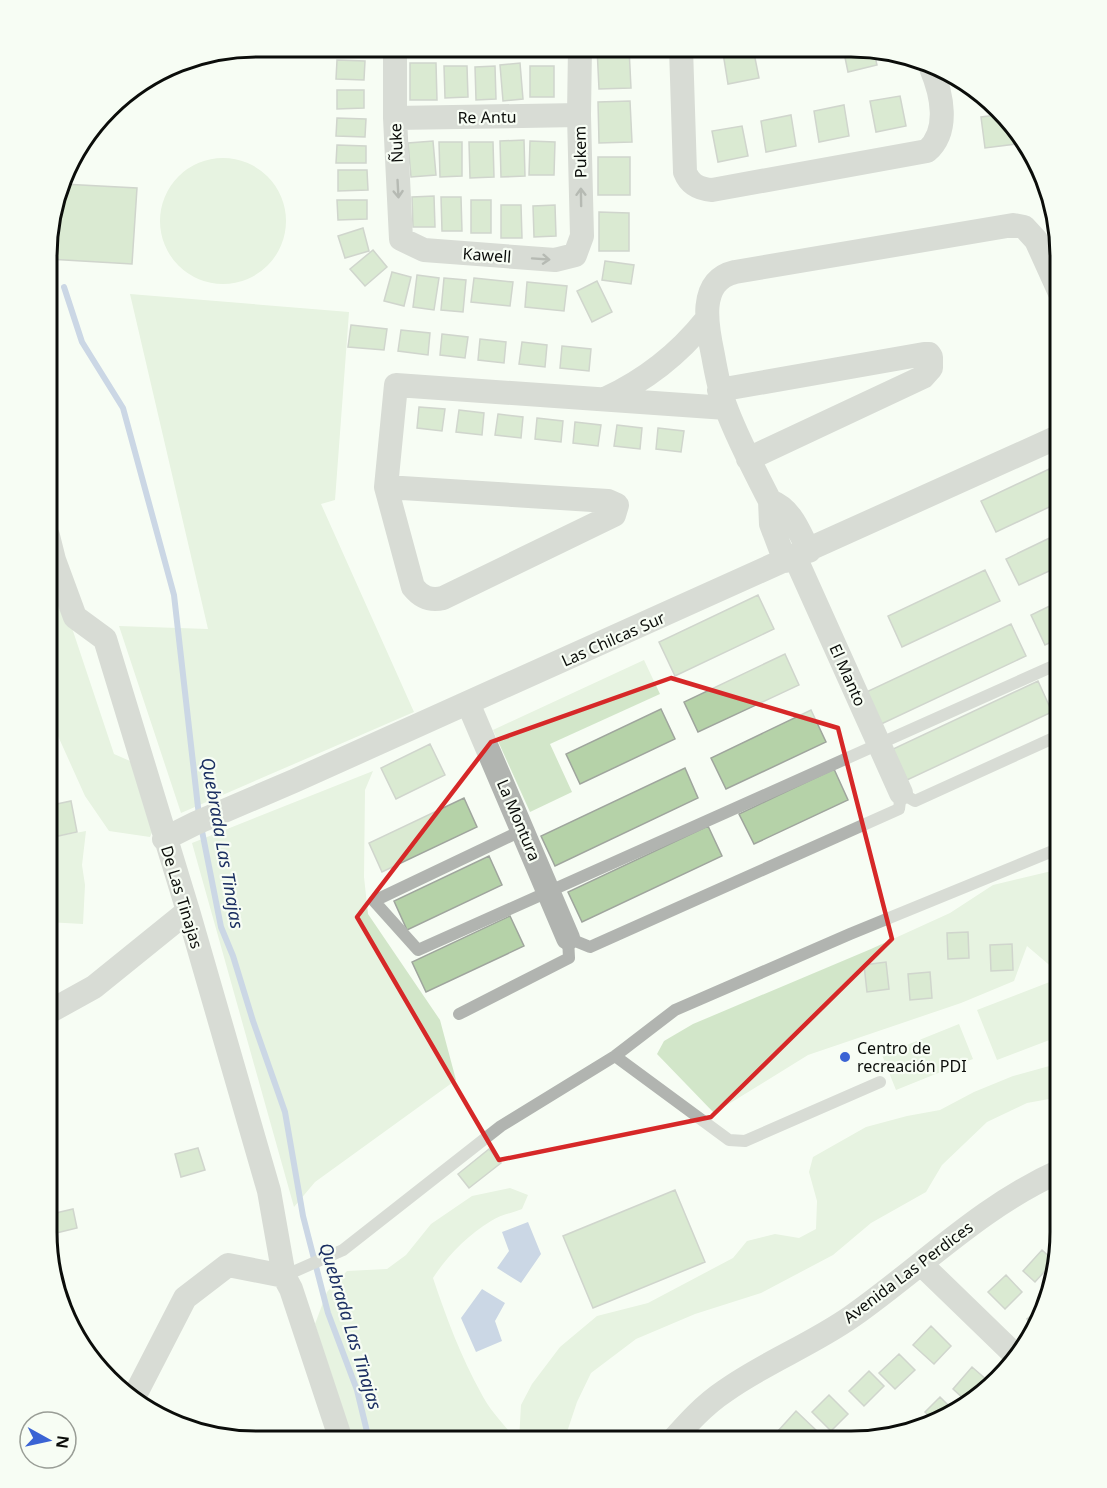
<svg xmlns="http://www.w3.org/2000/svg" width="1107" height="1488" font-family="'Noto Sans',sans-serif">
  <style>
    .green { fill: #d2e6c9 }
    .water { fill: #95a8d2 }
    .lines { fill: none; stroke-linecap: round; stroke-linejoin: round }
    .stream { stroke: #95a8d2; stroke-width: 6 }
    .building { fill: #b5d2a8; stroke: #9fa59d; stroke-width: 1.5 }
    .service { stroke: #b1b4b0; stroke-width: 12 }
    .minor { stroke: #b1b4b0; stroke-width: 24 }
    .oneway { stroke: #666965 }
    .marked { fill: none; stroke: #d62828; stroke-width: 4.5; stroke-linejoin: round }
    .poi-dot { fill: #3a63d4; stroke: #f7fdf4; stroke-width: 2 }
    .labels { text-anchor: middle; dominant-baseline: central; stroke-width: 4.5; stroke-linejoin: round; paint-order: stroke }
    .street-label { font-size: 16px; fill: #0b0d0a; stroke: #f7fdf4 }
    .poi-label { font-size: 16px; fill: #0b0d0a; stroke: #f7fdf4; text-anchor: start }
    .water-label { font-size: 18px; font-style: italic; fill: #1b2f62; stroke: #f7fdf4 }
    .rim { fill: none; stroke: #0b0d0a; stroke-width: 3 }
  </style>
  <rect width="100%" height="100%" fill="#f7fdf4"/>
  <path class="green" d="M160 221a63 63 0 1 1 126 0a63 63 0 1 1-126 0Z
    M130,294L349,312L335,500L321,504L414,712L181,813L119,626L208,629Z
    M48,491L69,572L62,598L114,754L146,768L162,809L150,837L109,831L85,796L58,736L47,695Z
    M644,660L660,694L550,744L572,792L530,812L493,730Z
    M373,771L365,790L364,877L368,914L440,1020L456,1080L315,1182L294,1207L192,843Z
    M86,831L82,865L85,885L83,924L47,922V833L49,838Z
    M1060,869V954L1054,969L1027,946L1014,981L961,1003L808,1055L714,1113L657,1054L664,1041L693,1024L871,949L950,913L993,885Z
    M1060,978V1036L997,1060L977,1010Z
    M959,1024L973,1059L896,1090L882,1055Z
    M1060,1061V1097L1027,1103L987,1122L942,1165L926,1192L871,1223L833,1255L761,1293L695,1314L636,1339L591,1373L577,1402L564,1441H519L521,1405L532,1384L560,1347L597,1316L648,1303L733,1258L747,1241L775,1234L799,1238L816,1229L817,1201L809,1172L813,1157L866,1127L907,1116L940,1110L974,1092L1013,1076L1053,1065Z
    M510,1188L528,1195L522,1209C512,1213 500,1215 491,1221C468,1235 447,1256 433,1278C446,1317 461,1357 481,1393C490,1411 505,1426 518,1441L350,1440L315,1324L327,1292L347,1271L387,1269L406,1255L431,1224L472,1196Z"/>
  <path class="water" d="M528,1222L541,1254L521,1283L497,1268L509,1251L502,1232Z
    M482,1289L505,1303L495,1321L502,1341L476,1352L461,1318Z"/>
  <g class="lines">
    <path class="stream" d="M64,287L82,342L123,408L174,595L199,816
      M201,826L221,927L233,956L253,1021L285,1112L303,1216L328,1313L357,1390L369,1440"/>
  </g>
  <path class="building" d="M597,48H629L631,88L599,89Z
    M747,48H753L759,78L728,84L723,53Z
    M843,48H873L877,65L848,72Z
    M337,60L365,61L364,80L336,79Z
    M410,63H436L437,100H410Z
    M520,63L523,99L503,101L500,65Z
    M444,66H467L468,97L445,98Z
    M495,66L496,99L476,100L475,67Z
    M530,66H554V97H530Z
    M337,90H364V108L337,109Z
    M900,96L906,126L876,132L870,101Z
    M630,101L632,142L599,143L598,102Z
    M844,105L849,136L819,142L814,111Z
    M791,115L796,146L766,152L761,121Z
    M997,115L1014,135L1016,144L985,148L981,117Z
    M337,118L366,119L365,137L336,136Z
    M742,126L748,156L718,162L712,131Z
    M524,140L525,176L501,177L500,141Z
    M433,141L436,175L411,177L408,143Z
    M530,141L555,142L554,175H529Z
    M439,142H462V176L440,177Z
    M469,142H493L494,177L470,178Z
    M337,145L366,146V163H336Z
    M598,157H630V195H598Z
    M338,170H367L368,190L338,191Z
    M63,184L137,188L132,264L48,259V228Z
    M434,196L435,227H413L412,197Z
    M441,197H461L462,231H442Z
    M337,200H367V219L338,220Z
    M471,200H491V233H471Z
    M501,205H521L522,238H501Z
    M555,205L556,236L534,237L533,206Z
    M599,212L629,213V251H599Z
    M363,228L369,251L345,258L338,236Z
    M373,250L387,267L365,286L350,269Z
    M605,261L634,265L631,284L602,280Z
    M392,272L411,277L404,306L384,301Z
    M417,275L439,278L434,310L413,307Z
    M444,278L466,280L463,312L441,310Z
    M474,278L513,282L510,306L471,302Z
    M597,281L612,312L592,322L577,291Z
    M527,282L567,286L564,311L525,307Z
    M351,325L387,329L384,350L348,347Z
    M401,330L430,333L428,355L398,351Z
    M442,334L468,337L465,358L440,355Z
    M480,339L506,342L504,363L478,360Z
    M522,342L547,345L545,367L519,364Z
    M562,346L591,349L589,371L560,368Z
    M419,407L445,409L442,431L417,428Z
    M459,410L484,413L482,435L456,432Z
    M498,414L523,417L521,438L495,435Z
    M537,418L563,421L561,442L535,439Z
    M575,422L601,425L598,446L573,443Z
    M617,425L642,428L640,449L614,446Z
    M658,428L684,431L681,452L656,449Z
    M1060,464V502L996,532L981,501Z
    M1060,533V566L1019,585L1006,559Z
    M985,570L1000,601L902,647L888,616Z
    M758,595L774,629L675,676L659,642Z
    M1060,601V638L1045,645L1031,615Z
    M1011,624L1026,656L877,726L862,694Z
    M785,654L799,685L698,732L684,702Z
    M1038,681L1052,712L907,780L893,749Z
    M661,709L675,739L580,784L566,754Z
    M811,710L826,742L726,789L711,758Z
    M430,744L445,775L396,799L381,768Z
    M685,768L698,798L555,866L541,836Z
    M834,769L848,800L754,844L739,814Z
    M464,798L477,827L382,872L369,843Z
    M71,801L77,832L49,838L47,806Z
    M708,826L722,856L582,922L568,892Z
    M489,856L502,885L407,930L394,901Z
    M510,916L524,946L426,992L412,962Z
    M968,932L969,958L948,959L947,933Z
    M1012,944L1013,970L991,971L990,945Z
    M886,962L889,989L867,992L864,965Z
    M930,972L932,998L910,1000L908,974Z
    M198,1148L205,1170L181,1177L175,1154Z
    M489,1149L501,1163L469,1188L458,1174Z
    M675,1190L705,1262L593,1308L563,1236Z
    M73,1209L77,1228L52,1234L47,1215Z
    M1060,1236V1246L1058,1253L1051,1247Z
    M1042,1250L1054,1261L1035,1282L1023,1271Z
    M1006,1275L1022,1292L1005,1309L988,1292Z
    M1038,1311L1033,1327L1027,1319Z
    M931,1326L951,1346L934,1364L913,1345Z
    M899,1354L915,1370L895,1389L879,1373Z
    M972,1367L988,1381L966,1401L953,1389Z
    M869,1371L884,1386L864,1406L849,1391Z
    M829,1395L848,1414L831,1431L812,1412Z
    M940,1397L954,1411L944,1420L935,1422L925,1412Z
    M796,1411L817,1431L807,1441H790L778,1431Z
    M758,1432L770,1441H751Z"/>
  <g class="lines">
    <path class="service" d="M523,830L374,901L418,950L1060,663
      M459,1014L569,958L568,938L590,947L899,809L901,793L915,801L1060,735
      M615,1056L729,1140L745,1141L880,1082
      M284,1276L343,1250L501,1126L615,1056L675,1010L850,934L1060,848"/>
    <path class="minor" d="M395,47V118L401,239L424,250L555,260L575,255L582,236L579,115L580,47
      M681,48L685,172C690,185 699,189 712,190L927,151C950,131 942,94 931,68
      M395,118L579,115
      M719,390L924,354H929L931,357V368L923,377L748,459
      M605,399C646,380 678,355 706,320
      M386,487L608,501L617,505L614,515L443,598C430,601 421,597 413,587L386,487L396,385L726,408
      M770,501C754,470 737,438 725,405C719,389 716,372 713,355C707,327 697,281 735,272L1013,225L1024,227L1036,240L1060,293
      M48,536L54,560L75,617L105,639L188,911L269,1191L284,1276
      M795,557L901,793
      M785,561L771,524L770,501C792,509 799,532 809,551
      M468,703L568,938
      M164,839L196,823L294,781L1060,436
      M47,1013L94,987L188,911
      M921,1264L1016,1356
      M133,1399L185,1298L228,1265L284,1276L291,1289L341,1440
      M672,1441C688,1423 704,1405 725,1391C764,1363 811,1345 851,1317C921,1268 981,1206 1060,1171"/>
  </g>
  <defs><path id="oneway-shaft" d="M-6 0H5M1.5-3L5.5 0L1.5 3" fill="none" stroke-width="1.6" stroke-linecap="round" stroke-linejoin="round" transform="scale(1.5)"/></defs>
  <g class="oneway">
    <use href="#oneway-shaft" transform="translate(398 189) rotate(87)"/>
    <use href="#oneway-shaft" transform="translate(581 197) rotate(-91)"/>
    <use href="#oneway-shaft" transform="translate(541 259) rotate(4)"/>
  </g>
  <path d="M0 0H1107V1488H0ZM671,678L838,728L892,939L711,1117L499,1160L357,917L491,742Z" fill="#f7fdf4" fill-opacity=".55" fill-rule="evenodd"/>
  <path class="marked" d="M671,678L838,728L892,939L711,1117L499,1160L357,917L491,742Z"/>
  <circle class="poi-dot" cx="845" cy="1057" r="6"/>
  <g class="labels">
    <g class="street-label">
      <text transform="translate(487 117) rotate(-1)">Re Antu</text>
      <text transform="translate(396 143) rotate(-93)">Ñuke</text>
      <text transform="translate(580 152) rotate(-91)">Pukem</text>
      <text transform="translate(487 255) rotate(4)">Kawell</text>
      <text transform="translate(613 639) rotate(-24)">Las Chilcas Sur</text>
      <text transform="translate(848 675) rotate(66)">El Manto</text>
      <text transform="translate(519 820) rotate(67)">La Montura</text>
      <text transform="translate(182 897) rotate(73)">De Las Tinajas</text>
      <text transform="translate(908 1272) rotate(-37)">Avenida Las Perdices</text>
    </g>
    <g class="poi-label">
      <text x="857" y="1048">Centro de<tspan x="857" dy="18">recreación PDI</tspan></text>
    </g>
    <g class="water-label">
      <text transform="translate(223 843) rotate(80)">Quebrada Las Tinajas</text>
      <text transform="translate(351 1326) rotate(73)">Quebrada Las Tinajas</text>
    </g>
  </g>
  <path d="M0 0H1107V1488H0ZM256 57H851A199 199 0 0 1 1050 256V1232A199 199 0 0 1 851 1431H256A199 199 0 0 1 57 1232V256A199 199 0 0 1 256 57Z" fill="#f7fdf4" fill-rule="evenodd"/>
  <path class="rim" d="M256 57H851A199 199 0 0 1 1050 256V1232A199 199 0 0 1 851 1431H256A199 199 0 0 1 57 1232V256A199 199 0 0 1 256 57Z"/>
  <g transform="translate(48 1440) rotate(98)"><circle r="28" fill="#f7fdf4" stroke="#999d96" stroke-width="1.5"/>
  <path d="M0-4.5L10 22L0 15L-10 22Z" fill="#3a63d4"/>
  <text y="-9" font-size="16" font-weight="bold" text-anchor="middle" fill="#0b0d0a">N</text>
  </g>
</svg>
